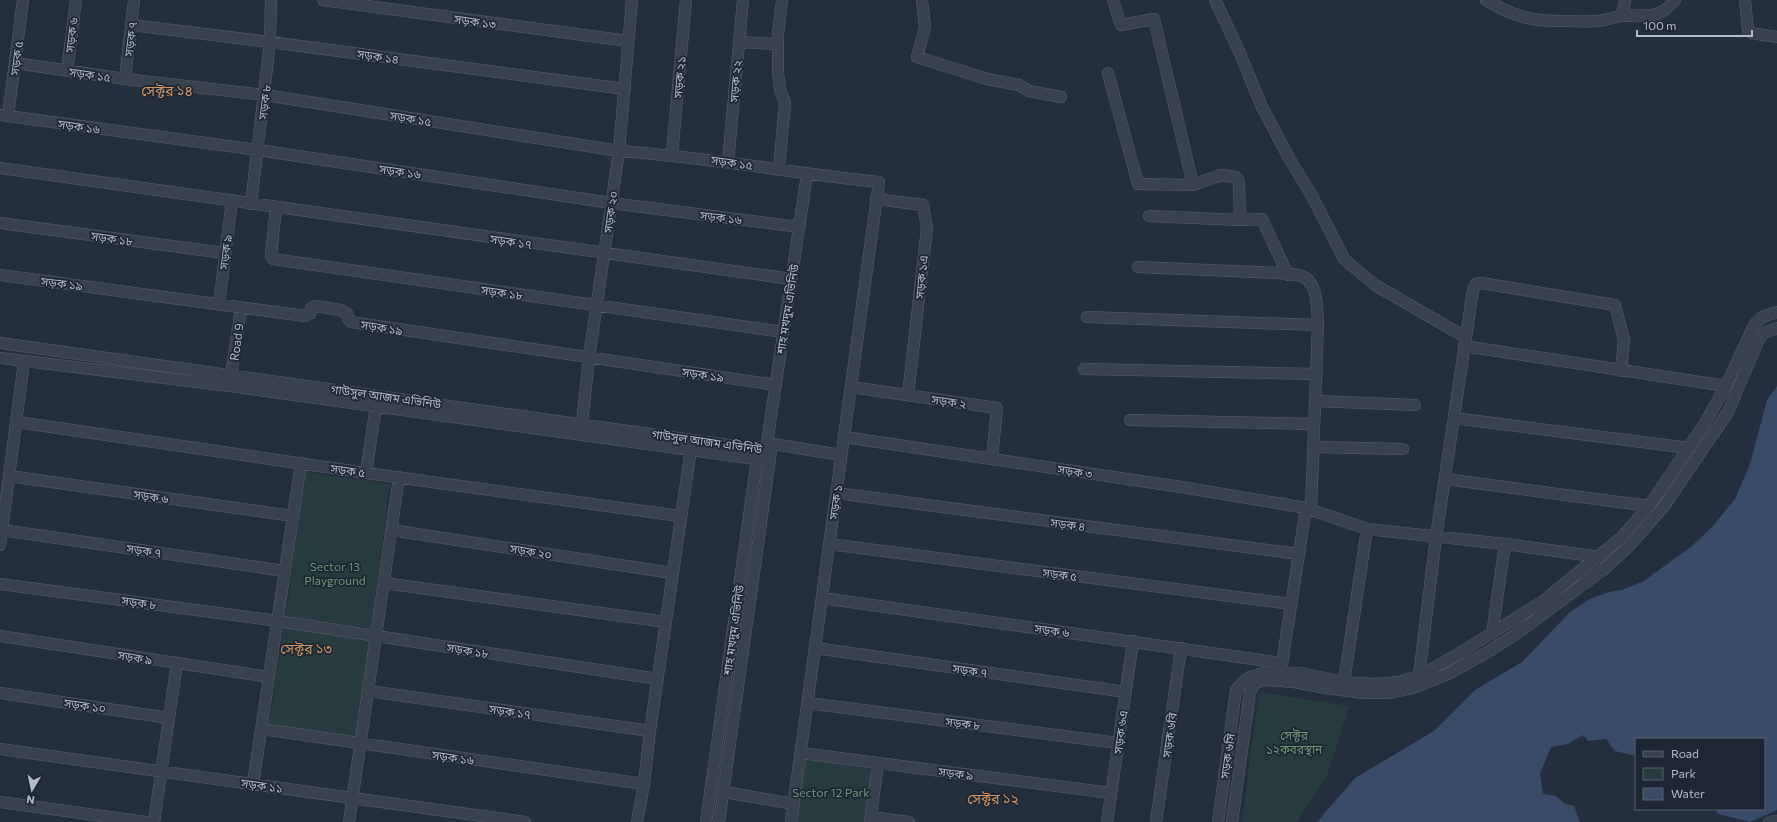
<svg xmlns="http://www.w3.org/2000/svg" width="1777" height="822" font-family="Commissioner,'Noto Sans Bengali',sans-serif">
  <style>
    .green { fill: #263c3f }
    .water { fill: #394c67 }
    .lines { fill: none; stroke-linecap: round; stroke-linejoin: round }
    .minor-casing { stroke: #565f6c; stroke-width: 12 }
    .minor { stroke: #38414e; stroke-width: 11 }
    .labels { text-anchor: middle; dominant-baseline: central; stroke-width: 3.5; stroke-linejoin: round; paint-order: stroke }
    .street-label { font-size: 12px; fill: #b4bcc9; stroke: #1d2633 }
    .park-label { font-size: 12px; fill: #6b9a76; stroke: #1d2633 }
    .quarter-label { font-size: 14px; fill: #d59563; stroke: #1d2633 }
  </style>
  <rect width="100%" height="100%" fill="#242f3e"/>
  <path class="green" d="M305,472L390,484L371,628L286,616Z
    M284,627L372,640L358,738L269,725Z
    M1261,692L1349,706L1327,776L1297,822H1242L1258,697Z
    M805,759L872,769L864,822H795Z"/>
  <path class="water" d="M1777,386V810L1750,822L1718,814L1715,809H1764V739H1636V756L1615,751L1606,739L1588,741L1583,735L1568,744L1551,747L1540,774L1543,794L1556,796L1565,804L1574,806L1580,822H1317L1355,778L1434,731L1475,690L1522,662L1570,612L1592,598L1609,592L1622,590L1644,581L1692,546L1711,528L1735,499L1750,464L1767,400Z"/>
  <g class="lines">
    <defs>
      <path id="minor" d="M323,0L628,41
        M922,0L925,27L917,57L987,79L1019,85L1029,91L1061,97
        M1113,0L1121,25L1154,19L1193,185
        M1215,0L1239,51L1262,107L1289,158L1312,196L1344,259L1375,285L1465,337
        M1486,0C1516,18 1535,22 1570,21C1579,21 1589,22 1598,21C1606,20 1614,17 1622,16C1646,14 1658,21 1675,0
        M1745,0L1748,31L1751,33L1777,37
        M1622,16L1625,0
        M131,25L270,42L625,89
        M739,42L778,44
        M15,63L125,79L265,95L619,151C706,157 792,173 879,182L791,822
        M67,71L76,0
        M1108,73L1138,184L1193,185L1221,175L1236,177L1239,181L1240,220
        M125,79L134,0
        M0,115L258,150L611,203L800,227
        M8,116L23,0
        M672,154L686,0
        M728,162L743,0
        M0,168L791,279
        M779,169L785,103L780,89L778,72V34L782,0
        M876,199L923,205L927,228L908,395
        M251,204L270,42L271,0
        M276,207L271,256L273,259L783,332
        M1149,216L1240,220L1262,219L1288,275
        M0,223L224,253
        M1138,267L1279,273C1286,274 1292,274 1298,275C1319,279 1317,309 1318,325L1311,509
        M0,275L305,316L310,314L311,308L315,306L341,310L348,315V319L351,322L776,385
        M219,304L232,200
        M1087,317L1318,325
        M0,343L771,451
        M1464,346L1726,386
        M0,358L230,386L770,461
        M1084,369L1317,374
        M231,375L241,308
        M851,387L997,408L992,458
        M1315,401L1415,405
        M1454,418L1689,448
        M1130,420L1314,424
        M17,422L366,473L680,516
        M582,423L589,358L619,151L632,0
        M844,437L1181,487L1306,508L1367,529L1505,544L1600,557
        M767,443L841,455
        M1313,447L1403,449
        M366,473L377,399
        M9,476L293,516
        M1445,479L1649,506
        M836,493L1299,554
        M2,530L285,571
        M391,530L672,573
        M829,544L1291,604
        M0,545L24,362
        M384,583L666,622
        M0,584L278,621L658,679
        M822,598L1282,663
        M1492,634L1505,544
        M0,636L269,677
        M815,648L1126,692
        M1281,670L1306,508
        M1419,676L1436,537L1473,290L1476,284L1481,283L1615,305L1624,340L1621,371
        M1344,682L1367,529
        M369,691L650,731
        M0,693L169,718
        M808,703L1118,743
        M262,729L644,784
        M0,749L525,822
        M801,753L1111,793
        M253,784L301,463
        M724,792L794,804
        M0,802L146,822
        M871,817L909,822
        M154,822L177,663
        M349,822L399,477
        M637,822L644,784L650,731L691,449
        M706,822L758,452
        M719,822L771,451L767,443L807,174
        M870,822L878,763
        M1107,822L1133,641
        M1156,822L1181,648
        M1218,822L1236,690L1243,682L1250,677L1270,671L1301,673L1344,682L1375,684L1399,682L1419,676L1455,656L1542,602L1622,537L1649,506L1705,423L1726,386L1754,325L1762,317L1777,312
        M1232,822L1250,692L1254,685L1259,681L1268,680L1294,682L1326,688L1363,693H1390L1416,687L1448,674L1488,652L1519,632L1603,570L1631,544L1664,506L1728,412L1759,339L1764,333L1777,328
        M1769,822L1777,821"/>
    </defs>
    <use href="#minor" class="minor-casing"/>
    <use href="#minor" class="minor"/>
  </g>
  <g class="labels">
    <g class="street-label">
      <text transform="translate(475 21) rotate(8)">সড়ক ১৩</text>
      <text transform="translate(71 35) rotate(-83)">সড়ক ৬</text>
      <text transform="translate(130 39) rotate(-83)">সড়ক ৭</text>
      <text transform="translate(378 56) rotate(8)">সড়ক ১৪</text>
      <text transform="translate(16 58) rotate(-83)">সড়ক ৫</text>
      <text transform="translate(90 74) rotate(8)">সড়ক ১৫</text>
      <text transform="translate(679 77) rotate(-85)">সড়ক ২১</text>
      <text transform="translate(735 81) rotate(-85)">সড়ক ২২</text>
      <text transform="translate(264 102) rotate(-83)">সড়ক ৮</text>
      <text transform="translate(411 118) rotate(9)">সড়ক ১৫</text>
      <text transform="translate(79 126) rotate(8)">সড়ক ১৬</text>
      <text transform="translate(732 162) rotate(8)">সড়ক ১৫</text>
      <text transform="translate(400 171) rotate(8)">সড়ক ১৬</text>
      <text transform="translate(610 212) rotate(-82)">সড়ক ২০</text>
      <text transform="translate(721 217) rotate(7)">সড়ক ১৬</text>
      <text transform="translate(112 238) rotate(8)">সড়ক ১৮</text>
      <text transform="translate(511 241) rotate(8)">সড়ক ১৭</text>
      <text transform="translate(225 252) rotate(-83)">সড়ক ৯</text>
      <text transform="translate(921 277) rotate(-84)">সড়ক ১এ</text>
      <text transform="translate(62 283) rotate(7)">সড়ক ১৯</text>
      <text transform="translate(502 292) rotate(8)">সড়ক ১৮</text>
      <text transform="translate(787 309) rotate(-81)">শাহ মখদুম এভিনিউ</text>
      <text transform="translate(382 327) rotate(9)">সড়ক ১৯</text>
      <text transform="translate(236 342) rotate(-82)">Road 9</text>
      <text transform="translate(703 374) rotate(8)">সড়ক ১৯</text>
      <text transform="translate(386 396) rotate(8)">গাউসুল আজম এভিনিউ</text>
      <text transform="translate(949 401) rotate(8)">সড়ক ২</text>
      <text transform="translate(707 441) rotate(8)">গাউসুল আজম এভিনিউ</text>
      <text transform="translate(348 470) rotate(8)">সড়ক ৫</text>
      <text transform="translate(1075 471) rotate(9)">সড়ক ৩</text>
      <text transform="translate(151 496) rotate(8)">সড়ক ৬</text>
      <text transform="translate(835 502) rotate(-82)">সড়ক ১</text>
      <text transform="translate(1068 524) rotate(7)">সড়ক ৪</text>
      <text transform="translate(144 550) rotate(8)">সড়ক ৭</text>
      <text transform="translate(531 551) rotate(9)">সড়ক ২০</text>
      <text transform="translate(1060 574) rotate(7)">সড়ক ৫</text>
      <text transform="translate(139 602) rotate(8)">সড়ক ৮</text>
      <text transform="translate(733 630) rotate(-82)">শাহ মখদুম এভিনিউ</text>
      <text transform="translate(1052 630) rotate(8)">সড়ক ৬</text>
      <text transform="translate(468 650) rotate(9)">সড়ক ১৮</text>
      <text transform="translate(135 657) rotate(9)">সড়ক ৯</text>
      <text transform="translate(970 670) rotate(8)">সড়ক ৭</text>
      <text transform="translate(85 705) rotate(8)">সড়ক ১০</text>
      <text transform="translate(510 711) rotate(8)">সড়ক ১৭</text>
      <text transform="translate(963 723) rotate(7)">সড়ক ৮</text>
      <text transform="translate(1120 732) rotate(-82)">সড়ক ৬এ</text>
      <text transform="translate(1169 735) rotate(-82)">সড়ক ৬বি</text>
      <text transform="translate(1227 756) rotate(-82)">সড়ক ৬সি</text>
      <text transform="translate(453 757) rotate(8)">সড়ক ১৬</text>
      <text transform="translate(956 773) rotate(7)">সড়ক ৯</text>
      <text transform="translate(262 785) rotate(8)">সড়ক ১১</text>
    </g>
    <g class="park-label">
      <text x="335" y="566">Sector 13<tspan x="335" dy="14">Playground</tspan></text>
      <text x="1294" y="735">সেক্টর<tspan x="1294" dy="14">১২কবরস্থান</tspan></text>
      <text x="831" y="792">Sector 12 Park</text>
    </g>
    <g class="quarter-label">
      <text x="167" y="90">সেক্টর ১৪</text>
      <text x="306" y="648">সেক্টর ১৩</text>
      <text x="993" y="798">সেক্টর ১২</text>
    </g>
  </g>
  <rect x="1635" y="738" width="130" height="72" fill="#1d2633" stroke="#59626f"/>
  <rect x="1643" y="751" width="20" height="6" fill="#38414e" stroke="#59626f"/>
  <text x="1671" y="758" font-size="12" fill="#b4bcc9">Road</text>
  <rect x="1643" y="768" width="20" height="12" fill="#263c3f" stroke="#59626f"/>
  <text x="1671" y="778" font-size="12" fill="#b4bcc9">Park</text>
  <rect x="1643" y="788" width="20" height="12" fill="#394c67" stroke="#59626f"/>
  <text x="1671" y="798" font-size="12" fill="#b4bcc9">Water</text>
  <g transform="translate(32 790) rotate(189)" stroke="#1d2633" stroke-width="3" paint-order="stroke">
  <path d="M0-3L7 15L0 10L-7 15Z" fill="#b4bcc9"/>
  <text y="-6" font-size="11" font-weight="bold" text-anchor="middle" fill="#b4bcc9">N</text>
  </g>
  <path d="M1637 30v6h115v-6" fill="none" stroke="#b4bcc9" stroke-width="2"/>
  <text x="1643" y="30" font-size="12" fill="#b4bcc9" stroke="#1d2633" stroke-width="3" paint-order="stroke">100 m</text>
</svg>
